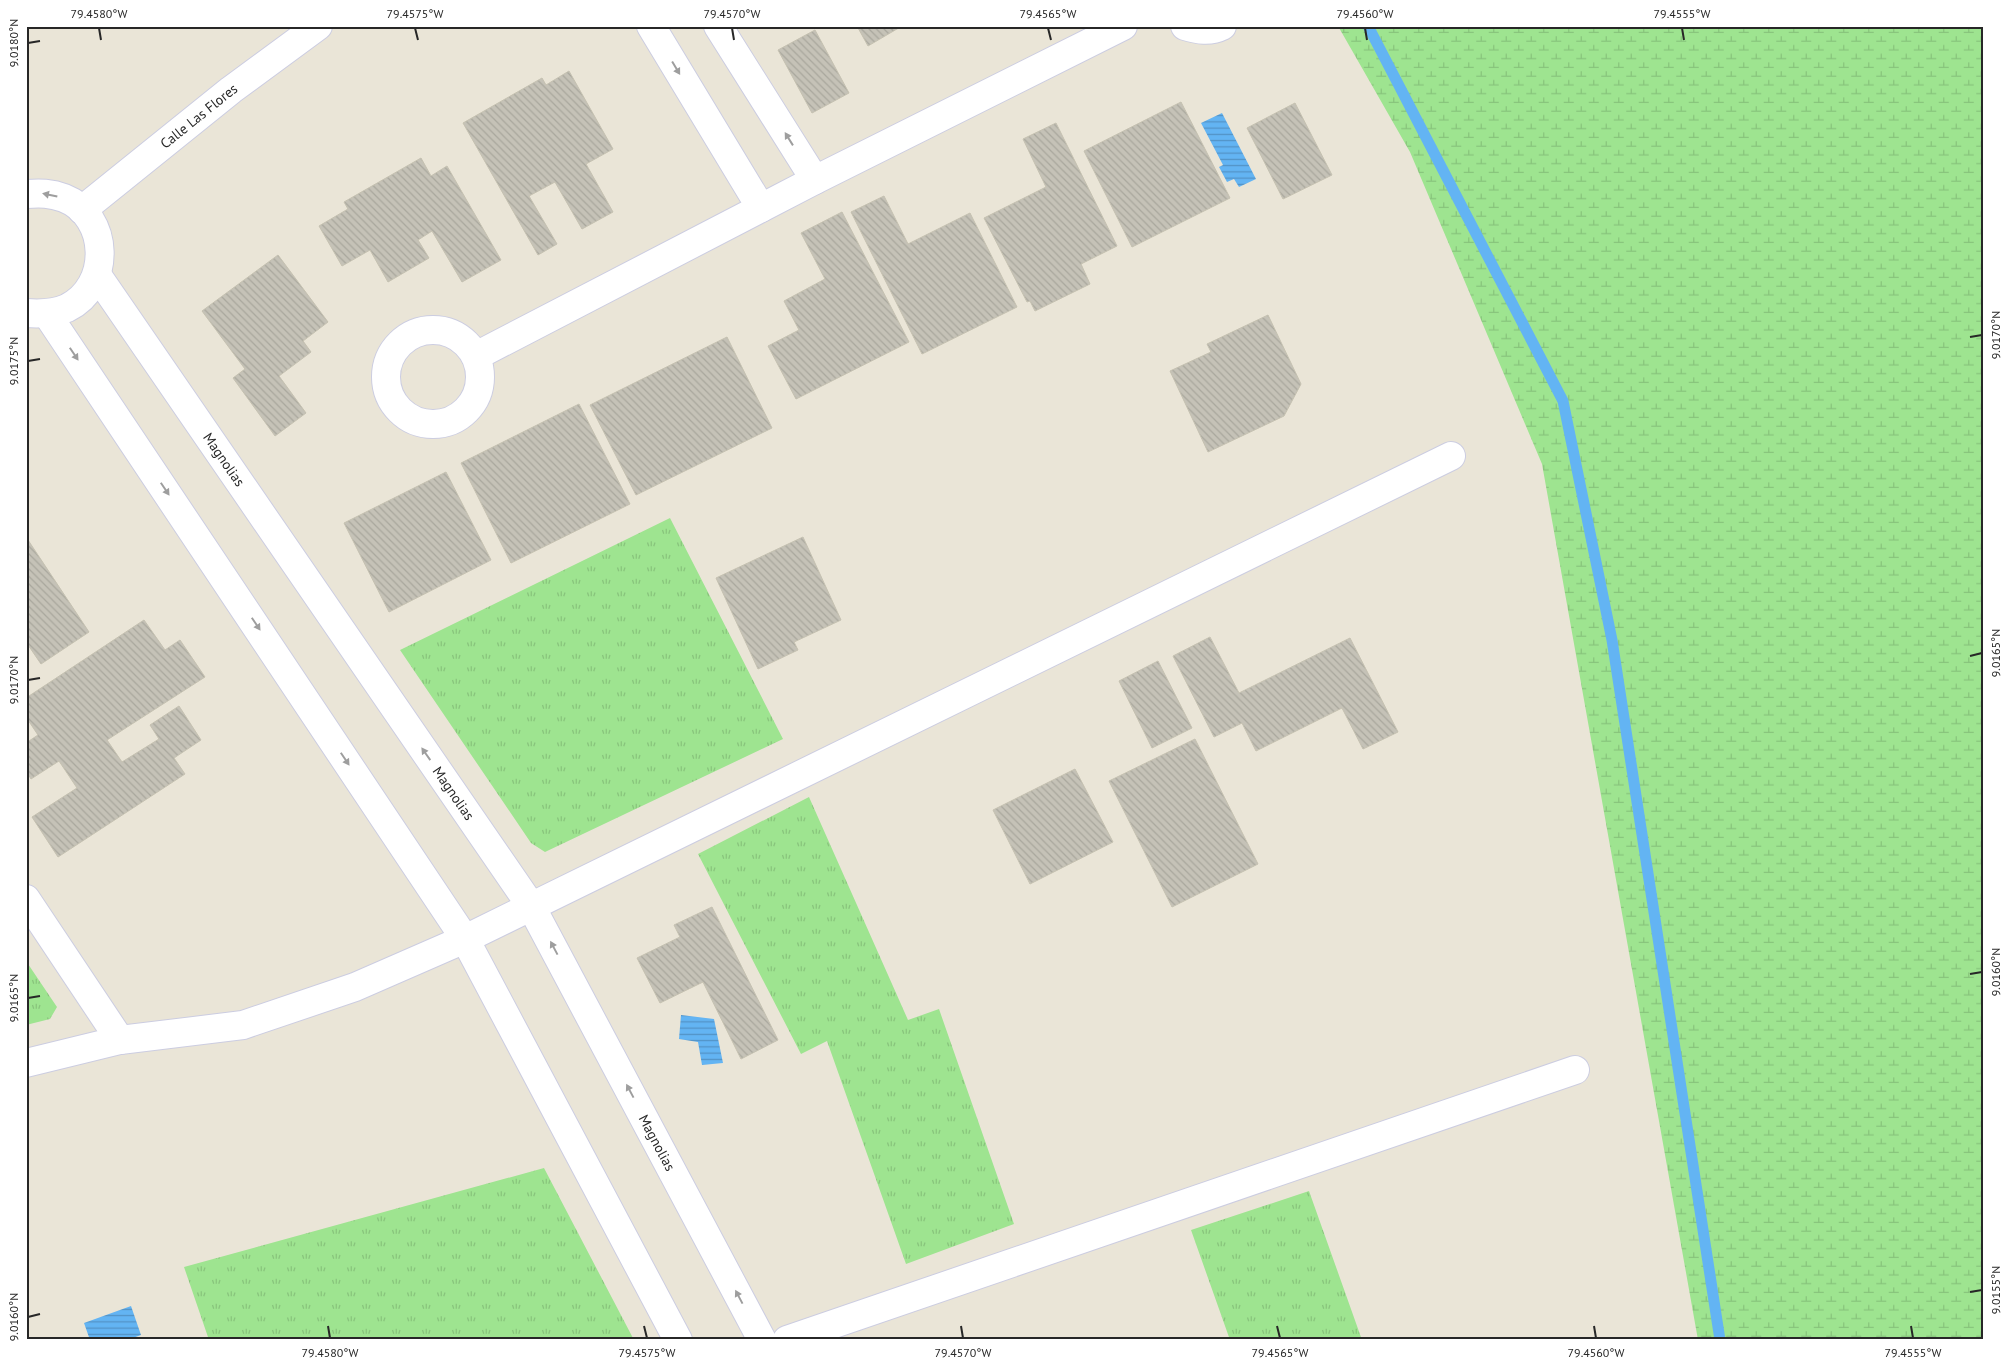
<svg xmlns="http://www.w3.org/2000/svg" width="2010" height="1366" font-family="'PT Sans',sans-serif">
  <style>
    .grass { fill: url(#grass-tufts) }
    .wetland { fill: url(#wetland-marsh) }
    .water { fill: url(#water-rules) }
    .lines { fill: none; stroke-linecap: round; stroke-linejoin: round }
    .stream { stroke: #63b4f3; stroke-width: 11 }
    .building { fill: url(#building-back-hatch); stroke: #c5c1b1 }
    .minor-casing { stroke: #cccde1; stroke-width: 30 }
    .minor { stroke: #fff; stroke-width: 28 }
    .oneway { fill: #9e9e9e }
    .ticks { fill: none; stroke: #272727; stroke-width: 2 }
    .labels { text-anchor: middle; dominant-baseline: central; stroke-width: 4; stroke-linejoin: round; paint-order: stroke }
    .street-label { font-size: 14px; fill: #272727; stroke: #fff }
    .neatline { fill: none; stroke: #272727; stroke-width: 2 }
    .ticks-label { font-size: 12px; text-anchor: middle; fill: #272727 }
  </style>
  <defs>
    <pattern id="grass-tufts" width="24" height="20" patternUnits="userSpaceOnUse" patternTransform="scale(1.25)"><rect width="24" height="20" fill="#9ee490"/><path d="M3 7l-1-3M5 7V3M7 7l1-3M15 17l-1-3M17 17v-4M19 17l1-3" fill="none" stroke="#88c47c"/></pattern>
    <pattern id="wetland-marsh" width="20" height="14" patternUnits="userSpaceOnUse" patternTransform="scale(1.25)"><rect width="20" height="14" fill="#9ee490"/><path d="M1 5h8M5 5V1M11 12h8M15 12V8" fill="none" stroke="#88c47c"/></pattern>
    <pattern id="water-rules" width="6" height="5" patternUnits="userSpaceOnUse" patternTransform="scale(1.25)"><rect width="6" height="5" fill="#63b4f3"/><path d="M0 2.5h6" fill="none" stroke="#5292c5"/></pattern>
    <pattern id="building-back-hatch" width="6" height="6" patternUnits="userSpaceOnUse" patternTransform="scale(1.25)"><rect width="6" height="6" fill="#c5c2b7"/><path d="M-1 5l2 2M0 0l6 6M5-1l2 2" fill="none" stroke="#a9a79d"/></pattern>
  </defs>
  <rect width="100%" height="100%" fill="#eae5d7"/>
  <path class="grass" d="M670,518L783,739L545,852L531,843L400,650Z
    M809,797L908,1020L939,1009L1014,1224L906,1264L827,1041L801,1054L698,854Z
    M26,961L57,1007L50,1019L26,1025Z
    M544,1168L634,1340H209L184,1267Z
    M1309,1191L1362,1340H1230L1191,1230Z"/>
  <path class="wetland" d="M1338,26H1984V1340H1698L1542,464L1410,152Z"/>
  <path class="water" d="M1222,113L1256,179L1239,187L1234,179L1227,182L1219,167L1223,165L1201,123Z
    M681,1015L714,1019L723,1063L702,1065L698,1042L679,1039Z
    M131,1306L141,1335L127,1340H90L84,1323Z"/>
  <g class="lines">
    <path class="stream" d="M1368,26L1563,401L1612,640L1720,1340"/>
  </g>
  <path class="building" d="M857,26H902L868,46Z
    M815,30L849,93L812,113L778,50Z
    M569,71L613,149L586,164L613,212L582,229L555,182L529,196L557,244L538,255L463,123L542,78L546,85Z
    M1181,102L1230,198L1132,247L1084,151Z
    M1295,103L1332,175L1283,199L1247,128Z
    M1056,123L1117,246L1081,264L1090,284L1035,311L1030,301L1027,302L984,218L1046,187L1023,139Z
    M421,158L431,176L447,166L501,260L462,282L432,231L418,240L429,258L388,282L370,250L342,266L319,226L348,209L344,202Z
    M884,196L908,244L970,213L1017,307L922,354L851,212Z
    M842,212L909,342L796,399L768,346L799,330L784,301L825,279L801,233Z
    M278,255L328,322L303,341L311,352L279,376L306,413L275,436L233,378L245,369L202,311Z
    M1268,315L1301,384L1284,416L1208,452L1170,371L1211,352L1207,344Z
    M727,337L772,428L636,495L590,405Z
    M579,404L630,504L511,563L461,463Z
    M446,472L491,560L389,612L344,523Z
    M26,537L89,632L41,664L26,642Z
    M803,537L841,620L794,642L798,650L758,669L716,578Z
    M144,620L165,650L180,640L205,677L107,740L122,762L159,739L150,725L179,706L201,740L174,758L185,774L58,857L32,817L77,788L59,761L31,779L26,771V743L38,735L26,717V698Z
    M1210,637L1239,693L1350,638L1398,732L1363,749L1342,708L1256,751L1242,723L1214,737L1173,656Z
    M1158,661L1192,728L1152,748L1119,681Z
    M1195,739L1258,864L1172,907L1109,781Z
    M1075,769L1113,842L1030,884L993,810Z
    M712,907L778,1040L741,1059L703,982L660,1003L637,958L680,937L674,925Z"/>
  <g class="lines">
    <defs>
      <g id="minor">
        <path d="M651,26L761,208"/>
        <path d="M718,26L815,180"/>
        <path d="M1185,26C1198,30 1210,32 1222,26"/>
        <path d="M26,194C40,193 51,193 64,198C110,216 112,286 67,308C54,314 40,314 26,313"/>
        <path id="s1" d="M82,210L231,90L318,26"/>
        <path id="s2" d="M97,275L531,906L762,1340"/>
        <path d="M47,314L465,939L678,1340"/>
        <circle cx="433" cy="377" r="47"/>
        <path d="M476,356L815,180L1123,26"/>
        <path d="M26,899L120,1040"/>
        <path d="M26,1063L120,1040L243,1025L355,987L465,939L1451,456"/>
        <path d="M787,1340L1575,1070"/>
      </g>
    </defs>
    <use href="#minor" class="minor-casing"/>
    <use href="#minor" class="minor"/>
  </g>
  <defs><path id="oneway-solid" d="M-6-.8H1V-3.2L6.5 0L1 3.2V.8H-6Z" transform="scale(1.25)"/></defs>
  <g class="oneway">
    <use href="#oneway-solid" transform="translate(676 68) rotate(59)"/>
    <use href="#oneway-solid" transform="translate(789 139) rotate(-122)"/>
    <use href="#oneway-solid" transform="translate(50 195) rotate(-168)"/>
    <use href="#oneway-solid" transform="translate(74 354) rotate(56)"/>
    <use href="#oneway-solid" transform="translate(165 489) rotate(56)"/>
    <use href="#oneway-solid" transform="translate(256 624) rotate(56)"/>
    <use href="#oneway-solid" transform="translate(426 754) rotate(-125)"/>
    <use href="#oneway-solid" transform="translate(345 759) rotate(56)"/>
    <use href="#oneway-solid" transform="translate(554 948) rotate(-118)"/>
    <use href="#oneway-solid" transform="translate(630 1091) rotate(-118)"/>
    <use href="#oneway-solid" transform="translate(739 1297) rotate(-118)"/>
  </g>
  <path class="ticks" d="M99,28L101,40M415,28L418,40M732,28L734,40M1048,28L1051,40M1365,28L1367,40M1682,28L1684,40M28,43L40,41M1970,337L1982,335M28,361L40,359M1970,656L1982,653M28,680L40,678M1970,974L1982,972M28,998L40,996M1970,1292L1982,1290M28,1317L40,1314M328,1326L330,1338M644,1326L647,1338M961,1326L963,1338M1277,1326L1280,1338M1594,1326L1596,1338M1911,1326L1913,1338"/>
  <g class="labels">
    <g class="street-label">
      <text stroke="none"><textPath href="#s1" startOffset="150">Calle Las Flores</textPath></text>
      <text stroke="none"><textPath href="#s2" startOffset="224">Magnolias</textPath></text>
      <text stroke="none"><textPath href="#s2" startOffset="629">Magnolias</textPath></text>
      <text stroke="none"><textPath href="#s2" startOffset="1034">Magnolias</textPath></text>
    </g>
  </g>
  <rect width="2010" height="1366" fill="none" stroke="#ffffff" stroke-width="55"/>
  <rect x="28" y="28" width="1954" height="1310" class="neatline"/>
  <g class="ticks-label">
    <text x="99" y="18">79.4580°W</text>
    <text x="415" y="18">79.4575°W</text>
    <text x="732" y="18">79.4570°W</text>
    <text x="1048" y="18">79.4565°W</text>
    <text x="1365" y="18">79.4560°W</text>
    <text x="1682" y="18">79.4555°W</text>
    <text transform="translate(14 43) rotate(-90)" y="4">9.0180°N</text>
    <text transform="translate(1996 335) rotate(-90)" y="4">9.0170°N</text>
    <text transform="translate(14 361) rotate(-90)" y="4">9.0175°N</text>
    <text transform="translate(1996 653) rotate(-90)" y="4">9.0165°N</text>
    <text transform="translate(14 680) rotate(-90)" y="4">9.0170°N</text>
    <text transform="translate(1996 972) rotate(-90)" y="4">9.0160°N</text>
    <text transform="translate(14 998) rotate(-90)" y="4">9.0165°N</text>
    <text transform="translate(1996 1290) rotate(-90)" y="4">9.0155°N</text>
    <text transform="translate(14 1317) rotate(-90)" y="4">9.0160°N</text>
    <text x="330" y="1357">79.4580°W</text>
    <text x="647" y="1357">79.4575°W</text>
    <text x="963" y="1357">79.4570°W</text>
    <text x="1280" y="1357">79.4565°W</text>
    <text x="1596" y="1357">79.4560°W</text>
    <text x="1913" y="1357">79.4555°W</text>
  </g>
</svg>
